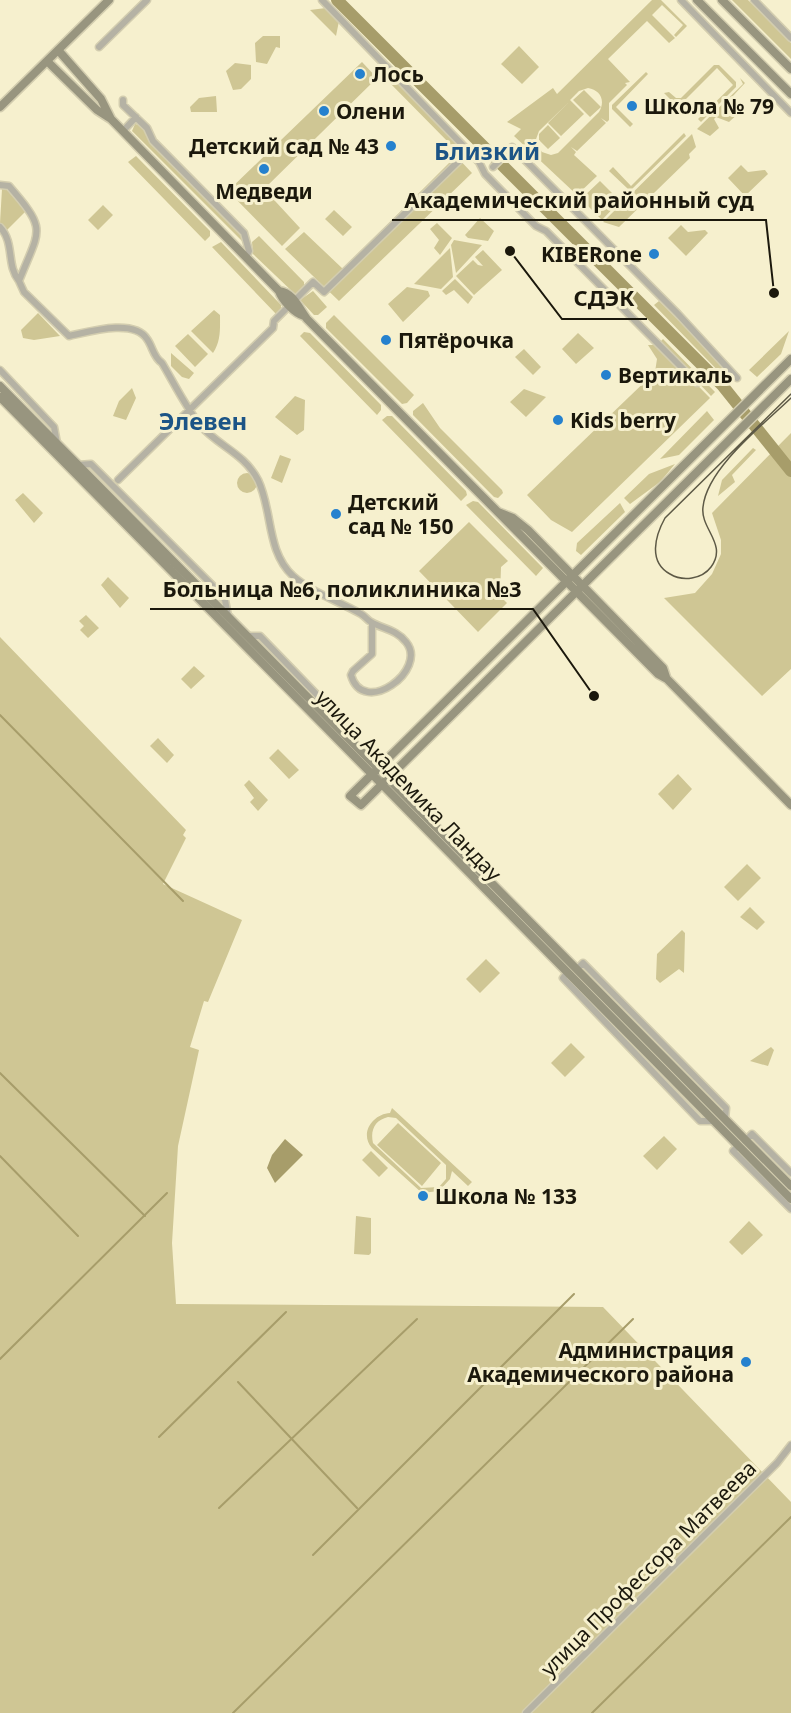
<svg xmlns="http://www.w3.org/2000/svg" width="791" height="1713" font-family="'Noto Sans',sans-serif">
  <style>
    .green { fill: #cfc694; fill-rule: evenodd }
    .water { fill: #a79d6a }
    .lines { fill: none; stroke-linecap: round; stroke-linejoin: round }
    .stream { stroke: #a79d6a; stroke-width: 2 }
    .river { stroke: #a79d6a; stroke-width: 12 }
    .street-casing { stroke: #d3cdaf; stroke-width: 9 }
    .secondary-casing { stroke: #d3cdaf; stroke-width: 11 }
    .street { stroke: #b5b2a4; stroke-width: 6 }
    .secondary { stroke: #98957f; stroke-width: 8 }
    .tram { stroke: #5d5946; stroke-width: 1.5 }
    .poi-dot { fill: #2581ce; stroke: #f6f0ce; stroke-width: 2 }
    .labels { text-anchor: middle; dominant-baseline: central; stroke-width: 6; stroke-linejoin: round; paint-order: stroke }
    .poi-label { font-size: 21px; font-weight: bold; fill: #1b180c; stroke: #f6f0ce; text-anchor: start }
    .street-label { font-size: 21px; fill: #1b180c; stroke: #f6f0ce }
    .quarter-label { font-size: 24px; font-weight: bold; fill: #1c5486; stroke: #f6f0ce }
    .leader { fill: none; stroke: #1b180c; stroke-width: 2 }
    .callout-dot { fill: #1b180c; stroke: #f6f0ce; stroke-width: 2 }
    .callout-label { font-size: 22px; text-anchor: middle; font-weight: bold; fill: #1b180c; stroke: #f6f0ce; stroke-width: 6; stroke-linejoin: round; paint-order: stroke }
  </style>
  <rect width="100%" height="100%" fill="#f6f0ce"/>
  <path class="green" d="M652,0H661L687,26L676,37L674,35L683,25L662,5L652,15L675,38L669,43L647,21L608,59L630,82L625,83L627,85L609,103V120L607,122L601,118L606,123L577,151L571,147L576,152L574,155L597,176L577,195L514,136L521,129L507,122L553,88L557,94ZM588,88C600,90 606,100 599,112L558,153L551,155L542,152L535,142L539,131L569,102L548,123L561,136L584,114L570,100L579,91Z
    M732,0H748L791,43V59Z
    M326,8L339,21L336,36L310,10Z
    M263,36H280V48L276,47L267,64L256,62L255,43Z
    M519,46L539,67L522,84L501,64Z
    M362,62L377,78L264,189L300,228L282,246L228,191Z
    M235,63L251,65V79L241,89L233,90L226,71Z
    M714,65H719L736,82V87L701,122L698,119L733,85L717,68L678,107L664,93L669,92L676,98H681Z
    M646,72L648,74L616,107L633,124L630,127L612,109V105Z
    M384,77L393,78L461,148L453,147Z
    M740,78L745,83L731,98L741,111L729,122L716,117L714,119L719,128L710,136L697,129L743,84Z
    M584,90L601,107L590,117L573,100Z
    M216,96L217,112H191L190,107L199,98Z
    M135,124L140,125L242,235L245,244L132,131Z
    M548,125L560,138L548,149L539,140V134Z
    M684,133L686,136L632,189H628L609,171L613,167L631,186Z
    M692,134L696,147L689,154L690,158L619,227L603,222Z
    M136,156L210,231V236L205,241L128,162Z
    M456,156L472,173L339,301L285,249L304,232L343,269Z
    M741,165L748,172L765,170L768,174L745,196L728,178Z
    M600,181L620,201L602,220L581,199Z
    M2,189L7,190L26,211L7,230L0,223Z
    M103,205L113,215L98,230L88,220Z
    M334,210L352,227L343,236L325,219Z
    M480,218L494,231L488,241L468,238L465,235Z
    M437,223L452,238L440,255L434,248L439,240L430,229Z
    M681,225L688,232L705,230L708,233L686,256L668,238Z
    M259,236L304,282V288L296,295L253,254L252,242Z
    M454,240L482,245L456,273L451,245Z
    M221,242L281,305V312L277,315L212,247Z
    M450,248L453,277L441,289L414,284Z
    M483,250L502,270L474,295L456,276L473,260L478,265L483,266L475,257Z
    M455,279L473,297L468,304L454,290L446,295L442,291Z
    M407,287L428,291L430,296L403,322L388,304Z
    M313,291L327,307L318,315H314L300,300Z
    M659,301L734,376L728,381L654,305Z
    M214,310L220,315C220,329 221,341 213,353L191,331Z
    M38,313L60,336L34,340L23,338L21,330Z
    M334,315L414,395L407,403L402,404L326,328V323Z
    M789,331L781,354L757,377L749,370Z
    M304,332L310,333L381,405V410L377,415L300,336Z
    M578,333L594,348L576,364L562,349Z
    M188,334L208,354L195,367L175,346Z
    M663,339L715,392L711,396L660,342Z
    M648,345H658L710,398L572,532L551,520L527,495L655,372L657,359Z
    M524,349L541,367L533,375L515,357Z
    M171,353L194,373L189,379L182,377L171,366Z
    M132,388L136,398L126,420L113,416L119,401Z
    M524,389L546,397L526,417L510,402Z
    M295,396L305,400L304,430L297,435L275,417Z
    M423,403L440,428L502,490L503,493L498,498L494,497L413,415V411Z
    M707,411L714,420L679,455L660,459Z
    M387,416H392L466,491L467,495L461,501L382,420Z
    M791,433V669L762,696L664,598L695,593L712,574L721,554V540L712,513Z
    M753,448L756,450L732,475L735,482L718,496L722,480Z
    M280,455L291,459L282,483L271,478Z
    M675,464L660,482L630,504L624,498L649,474Z
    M237 483a10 10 0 1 1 20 0a10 10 0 1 1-20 0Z
    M23,493L43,513L34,523L15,500Z
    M473,501L478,502L543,568L536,576L466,505Z
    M620,503L625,512L581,555L576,551L577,543Z
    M469,522L508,561L501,567L500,596L507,603L478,632L419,571Z
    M108,577L129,598L120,608L101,585Z
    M86,615L99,628L88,638L80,630L84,626L79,621Z
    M0,637L186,830L183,835L186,838L163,884L242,920L208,1002L204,1001L190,1047L199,1050L178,1146L172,1243L176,1304L603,1307L791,1502V1713H0Z
    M194,666L205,676L191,689L181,679Z
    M158,738L174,755L167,763L150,746Z
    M278,749L299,770L289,779L269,758Z
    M678,774L692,789L673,810L658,794Z
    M249,780L268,800L258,811L250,802L254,798L244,785Z
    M747,864L761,878L738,901L724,887Z
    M750,907L765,922L757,930L740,917Z
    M682,930L685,933L684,973L679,969L660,983L656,979L657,954Z
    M486,959L500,973L480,993L466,979Z
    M571,1043L585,1057L565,1077L551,1063Z
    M771,1047L774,1050L768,1066L750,1061Z
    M392,1108L472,1182L468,1186L452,1171L450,1179L439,1191L422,1193L372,1148C359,1133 373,1114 390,1113ZM388,1117L396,1118L446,1165V1179L439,1187L421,1188L373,1143C370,1130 375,1120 388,1117Z
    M398,1123L441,1163L422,1186L377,1145Z
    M664,1136L677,1149L657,1170L643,1156Z
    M371,1151L388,1168L379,1177L362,1160Z
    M356,1216L371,1218V1253L369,1255L354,1254Z
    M749,1221L763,1235L742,1255L729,1242Z"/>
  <path class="water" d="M768,435L791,464V475L761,442Z
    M285,1139L303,1155L275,1183L267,1168L272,1155Z"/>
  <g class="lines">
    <path class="stream" d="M0,715L183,901
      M0,1073L145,1216
      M0,1156L78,1236
      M0,1359L167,1193
      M238,1382L357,1508
      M159,1437L286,1312
      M219,1508L417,1319
      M313,1555L574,1294
      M233,1713L633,1319
      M592,1713L791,1517"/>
    <path class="river" d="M337,0L722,385L791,471"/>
    <defs>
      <path id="street" d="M322,0L479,162L485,174L536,226L546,231L697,383
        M681,0L791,113
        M754,0L791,38
        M99,47L147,0
        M123,100V105L147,128L153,141L244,233L249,251L246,257
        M123,131L136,117
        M506,154L512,147L678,314L737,378
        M493,167L503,157
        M0,185L9,186C48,231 40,228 19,281C6,265 15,243 0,227
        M19,281L24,292L69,336C88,332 134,318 147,339C153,347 153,357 162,363C174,383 185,406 200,425C218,446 244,453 258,480C273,511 266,551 293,576C312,593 339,601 361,614C365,616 367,620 371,622C383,629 397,630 406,642C429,670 363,718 351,675L353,671L372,654V623
        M0,370L54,427L57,443
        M78,465L91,464L217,590L225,600L228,616
        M118,480L273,328L274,321L313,282L324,292L468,152
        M247,636H260L350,729L352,741
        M577,969L583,963L726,1108L725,1119
        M567,973L563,978L700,1121H713
        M745,1141L752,1134L791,1173
        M738,1146L733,1151L791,1209
        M526,1713L777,1463L791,1445"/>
      <path id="secondary" d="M697,0L791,94
        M722,0L791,69
        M58,50L101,99L111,119
        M47,61L97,110L111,119L279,291C282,300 294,313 304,316
        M0,107L109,0
        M279,291C294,293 299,309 307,319L658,674L667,679L791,805
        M791,359L350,796L361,805L791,379
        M0,386L791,1186
        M0,397L791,1199
        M498,512L513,518L528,530L663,668L666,677"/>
    </defs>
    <use href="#street" class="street-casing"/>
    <use href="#secondary" class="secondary-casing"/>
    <use href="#street" class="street"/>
    <use href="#secondary" class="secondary"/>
    <path class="tram" d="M791,394L665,518C655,536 648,562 670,574C683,582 702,579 711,567C728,544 700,529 703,507C707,468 764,424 791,398"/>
  </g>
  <g class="poi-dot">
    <circle cx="360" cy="74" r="6"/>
    <circle cx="632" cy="106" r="6"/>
    <circle cx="324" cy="111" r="6"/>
    <circle cx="391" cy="146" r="6"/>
    <circle cx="264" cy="169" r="6"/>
    <circle cx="654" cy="254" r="6"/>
    <circle cx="386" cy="340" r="6"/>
    <circle cx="606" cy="375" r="6"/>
    <circle cx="558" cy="420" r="6"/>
    <circle cx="336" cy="514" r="6"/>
    <circle cx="423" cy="1196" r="6"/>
    <circle cx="746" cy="1362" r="6"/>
  </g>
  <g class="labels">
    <g class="poi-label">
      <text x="372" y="74">Лось</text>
      <text x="644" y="106">Школа № 79</text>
      <text x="336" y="111">Олени</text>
      <text x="379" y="146" text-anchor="end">Детский сад № 43</text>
      <text x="264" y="191" text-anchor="middle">Медведи</text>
      <text x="642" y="254" text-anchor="end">KIBERone</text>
      <text x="398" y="340">Пятёрочка</text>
      <text x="618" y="375">Вертикаль</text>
      <text x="570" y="420">Kids berry</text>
      <text x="348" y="502">Детский<tspan x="348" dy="24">сад № 150</tspan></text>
      <text x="435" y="1196">Школа № 133</text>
      <text x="734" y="1350" text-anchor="end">Администрация<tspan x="734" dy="24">Академического района</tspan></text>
    </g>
    <g class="street-label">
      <text transform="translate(409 785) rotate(46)">улица Академика Ландау</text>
      <text transform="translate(648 1568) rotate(-45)">улица Профессора Матвеева</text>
    </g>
    <g class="quarter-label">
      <text x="487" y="150">Близкий</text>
      <text x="203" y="420">Элевен</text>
    </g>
  </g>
  <path class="leader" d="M774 293L766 220H392M510 251L562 319H647M594 696L533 609H150"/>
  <g class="callout-dot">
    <circle cx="774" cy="293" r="6"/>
    <circle cx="510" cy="251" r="6"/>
    <circle cx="594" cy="696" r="6"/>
  </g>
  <g class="callout-label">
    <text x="579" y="208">Академический районный суд</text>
    <text x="604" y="306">СДЭК</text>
    <text x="342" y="597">Больница №6, поликлиника №3</text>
  </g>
</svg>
